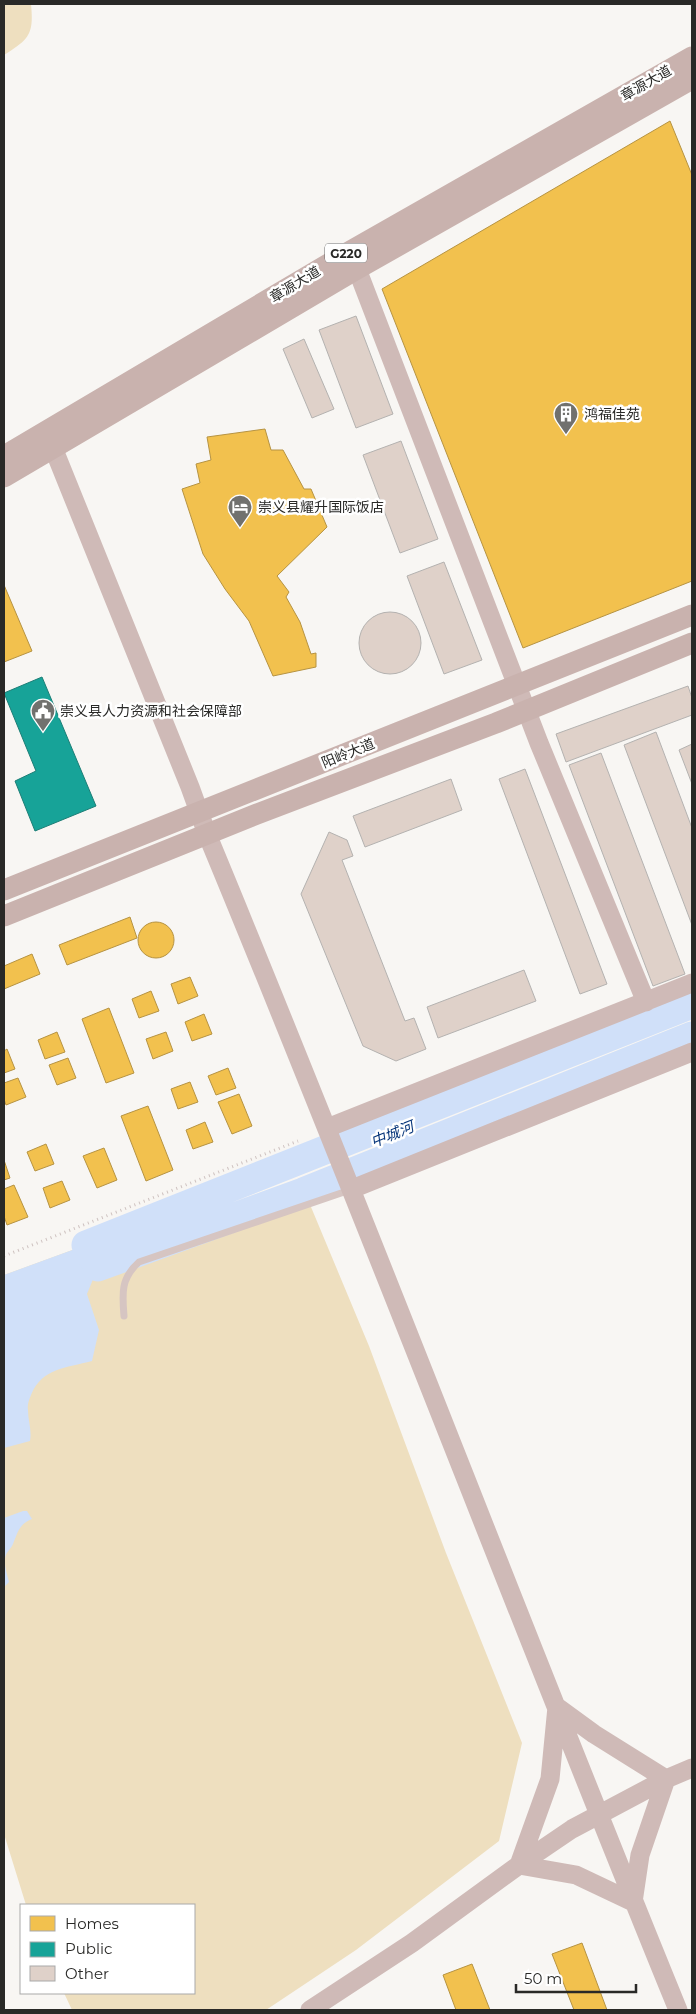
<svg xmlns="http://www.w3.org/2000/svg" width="696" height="2014" font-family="Montserrat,'Noto Sans SC',sans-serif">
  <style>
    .green { fill: #eedfbf }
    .water { fill: #d0e0f9 }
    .homes { fill: #f2c14e; stroke: #b69342 }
    .public { fill: #17a398; stroke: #1c7e76 }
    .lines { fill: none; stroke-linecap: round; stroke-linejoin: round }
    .river { stroke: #d0e0f9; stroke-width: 29 }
    .building { fill: #dfd1c9; stroke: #b4b2b0 }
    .path { stroke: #cec2c0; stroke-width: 3; stroke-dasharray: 1 4; stroke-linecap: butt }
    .lane { stroke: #d6c5c2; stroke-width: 7 }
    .secondary { stroke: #cfbab7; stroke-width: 19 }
    .primary { stroke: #c9b2ae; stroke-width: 21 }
    .labels { text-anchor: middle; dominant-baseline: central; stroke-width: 5; stroke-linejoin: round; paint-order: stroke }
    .shield { fill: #fff; stroke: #696968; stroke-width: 1 }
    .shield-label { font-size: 12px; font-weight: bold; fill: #292927 }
    .street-label { font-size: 14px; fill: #292927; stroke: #fff }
    .poi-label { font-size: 14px; fill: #292927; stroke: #fff; text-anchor: start }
    .water-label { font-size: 15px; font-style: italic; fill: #09377b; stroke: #fff }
  </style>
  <rect width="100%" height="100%" fill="#f8f6f3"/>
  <path class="green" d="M4,4H31C34,35 29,39 4,55Z
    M306,1195L369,1346L446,1553L522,1743L499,1841L356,1950L266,2010H72L64,1993H194V1905H26L4,1834V1275L86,1245L98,1267Z"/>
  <path class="water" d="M86,1245L98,1267L87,1294L99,1330L92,1361C66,1368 42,1368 31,1395C29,1400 27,1405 28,1410C28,1421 32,1430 30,1441L4,1448V1275Z
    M23,1511H27L32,1519C19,1524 18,1532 13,1544C11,1549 6,1552 5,1558C4,1566 7,1574 9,1582L4,1587V1518Z"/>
  <path class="homes" d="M670,121L692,175V581L523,648L382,289Z
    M265,429L271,450H283L304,489H311L327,527L277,576L289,592L286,597L300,622L311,654L316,653V667L273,676L249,621L225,589L203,554L182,489L200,483L196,464L211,460L207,437Z
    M4,585L32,651L4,662Z
    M130,917L137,938L67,965L59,945Z
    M138 940a18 18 0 1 1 36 0a18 18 0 1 1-36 0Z
    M32,954L40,974L4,989V966Z
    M190,977L198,996L178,1004L171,984Z
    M151,991L159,1011L139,1018L132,999Z
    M109,1008L134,1073L106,1083L82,1019Z
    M204,1014L212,1034L192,1041L185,1022Z
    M57,1032L65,1052L45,1059L38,1040Z
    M166,1032L173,1051L153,1059L146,1039Z
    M7,1049L15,1069L4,1073V1051Z
    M68,1058L76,1078L57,1085L49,1065Z
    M228,1068L236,1088L216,1095L208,1076Z
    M18,1078L26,1097L6,1105L4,1099V1083Z
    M190,1082L198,1102L178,1109L171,1089Z
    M239,1094L252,1126L232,1134L218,1102Z
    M148,1106L173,1170L146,1181L121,1116Z
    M205,1122L213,1142L193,1149L186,1130Z
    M46,1144L54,1164L35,1171L27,1152Z
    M104,1148L117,1180L97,1188L83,1156Z
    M4,1160L10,1178L4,1180Z
    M62,1181L70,1200L50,1208L43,1188Z
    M14,1185L28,1217L7,1225L4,1216V1189Z
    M582,1943L607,2010H574L552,1954Z
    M472,1964L490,2010H456L443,1975Z"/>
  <path class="public" d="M42,677L96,806L35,831L15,781L36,771L4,693Z"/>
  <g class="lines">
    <path class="river" d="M692,1004L86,1245L98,1267L303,1192L692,1036"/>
  </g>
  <path class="building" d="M356,316L393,414L356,428L319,330Z
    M304,339L334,409L312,418L283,349Z
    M401,441L438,539L400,553L363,455Z
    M444,562L482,660L444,674L407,576Z
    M359 643a31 31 0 1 1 62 0a31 31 0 1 1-62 0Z
    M688,686L692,698V715L566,762L556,734Z
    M656,732L692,828V925L624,745Z
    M692,744V784L679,750Z
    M601,753L685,974L653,986L569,765Z
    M525,769L607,984L580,994L499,779Z
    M451,779L462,810L365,847L353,816Z
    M329,832L347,840L353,856L342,860L405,1021L414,1018L426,1049L396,1061L363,1046L301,894Z
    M524,970L536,1001L438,1038L427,1007Z"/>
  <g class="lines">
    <path class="path" d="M4,1256L298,1141"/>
    <path class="lane" d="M124,1316C122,1293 121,1278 139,1262L350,1190"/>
    <path class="secondary" d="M349,256L357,269L539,743L646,1002
      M48,435L190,787L207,834C369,1224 518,1619 678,2010
      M327,1128L692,983
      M352,1189L692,1052
      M557,1707L594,1734L666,1779L640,1855L633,1902L576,1875L519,1865L550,1779Z
      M310,2010L412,1943L519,1865L572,1829L666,1779L692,1768"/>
    <path class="primary" d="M4,456L347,253L692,57
      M4,477L357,269L692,79
      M4,890L692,615
      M4,916L257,814L496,723L692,643"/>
  </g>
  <defs>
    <symbol id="building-pin" viewBox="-11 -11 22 30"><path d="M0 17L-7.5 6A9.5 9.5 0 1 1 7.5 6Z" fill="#71716e" stroke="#fff"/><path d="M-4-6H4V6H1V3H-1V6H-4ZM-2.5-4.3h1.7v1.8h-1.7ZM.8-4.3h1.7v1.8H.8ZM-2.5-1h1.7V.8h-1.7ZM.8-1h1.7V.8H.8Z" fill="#fff"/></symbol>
    <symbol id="hotel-pin" viewBox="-11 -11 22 30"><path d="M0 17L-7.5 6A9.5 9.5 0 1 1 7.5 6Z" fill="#71716e" stroke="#fff"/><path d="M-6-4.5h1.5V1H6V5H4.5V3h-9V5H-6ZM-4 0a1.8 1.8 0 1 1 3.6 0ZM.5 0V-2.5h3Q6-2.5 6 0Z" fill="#fff"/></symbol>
    <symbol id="civic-pin" viewBox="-11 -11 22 30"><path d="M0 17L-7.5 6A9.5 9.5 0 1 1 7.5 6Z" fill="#71716e" stroke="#fff"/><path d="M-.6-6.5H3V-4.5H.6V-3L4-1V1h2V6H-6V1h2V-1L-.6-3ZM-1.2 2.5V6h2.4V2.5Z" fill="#fff"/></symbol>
  </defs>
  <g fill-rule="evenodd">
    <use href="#building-pin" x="552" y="400" width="28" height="38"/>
    <use href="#hotel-pin" x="226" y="493" width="28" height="38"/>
    <use href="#civic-pin" x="29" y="697" width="28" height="38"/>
  </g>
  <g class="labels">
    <rect class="shield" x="325" y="243.5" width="42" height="19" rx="4"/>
    <g class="shield-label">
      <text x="346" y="253">G220</text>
    </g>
    <g class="street-label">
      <text transform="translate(646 83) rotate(-30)">章源大道</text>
      <text transform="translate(295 284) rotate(-31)">章源大道</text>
      <text transform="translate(348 753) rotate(-22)">阳岭大道</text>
    </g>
    <g class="poi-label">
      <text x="584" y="414">鸿福佳苑</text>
      <text x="258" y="507">崇义县耀升国际饭店</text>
      <text x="60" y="711">崇义县人力资源和社会保障部</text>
    </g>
    <g class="water-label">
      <text transform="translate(392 1134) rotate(-22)">中城河</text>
    </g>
  </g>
  <rect width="696" height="2014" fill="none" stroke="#292927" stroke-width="10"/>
  <rect x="20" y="1904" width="175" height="90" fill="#ffffff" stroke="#a9a9a9"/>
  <rect x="30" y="1916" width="25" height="15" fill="#f2c14e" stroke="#a9a9a9"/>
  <text x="65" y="1929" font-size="15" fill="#292927">Homes</text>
  <rect x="30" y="1942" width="25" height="15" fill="#17a398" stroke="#a9a9a9"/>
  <text x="65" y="1954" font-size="15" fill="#292927">Public</text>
  <rect x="30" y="1966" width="25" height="15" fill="#dfd1c9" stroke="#a9a9a9"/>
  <text x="65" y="1979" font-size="15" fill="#292927">Other</text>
  <path d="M516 1984v8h120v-8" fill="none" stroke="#292927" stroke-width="2.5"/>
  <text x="524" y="1984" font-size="15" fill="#292927" stroke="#ffffff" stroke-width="4" paint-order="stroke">50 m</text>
</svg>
